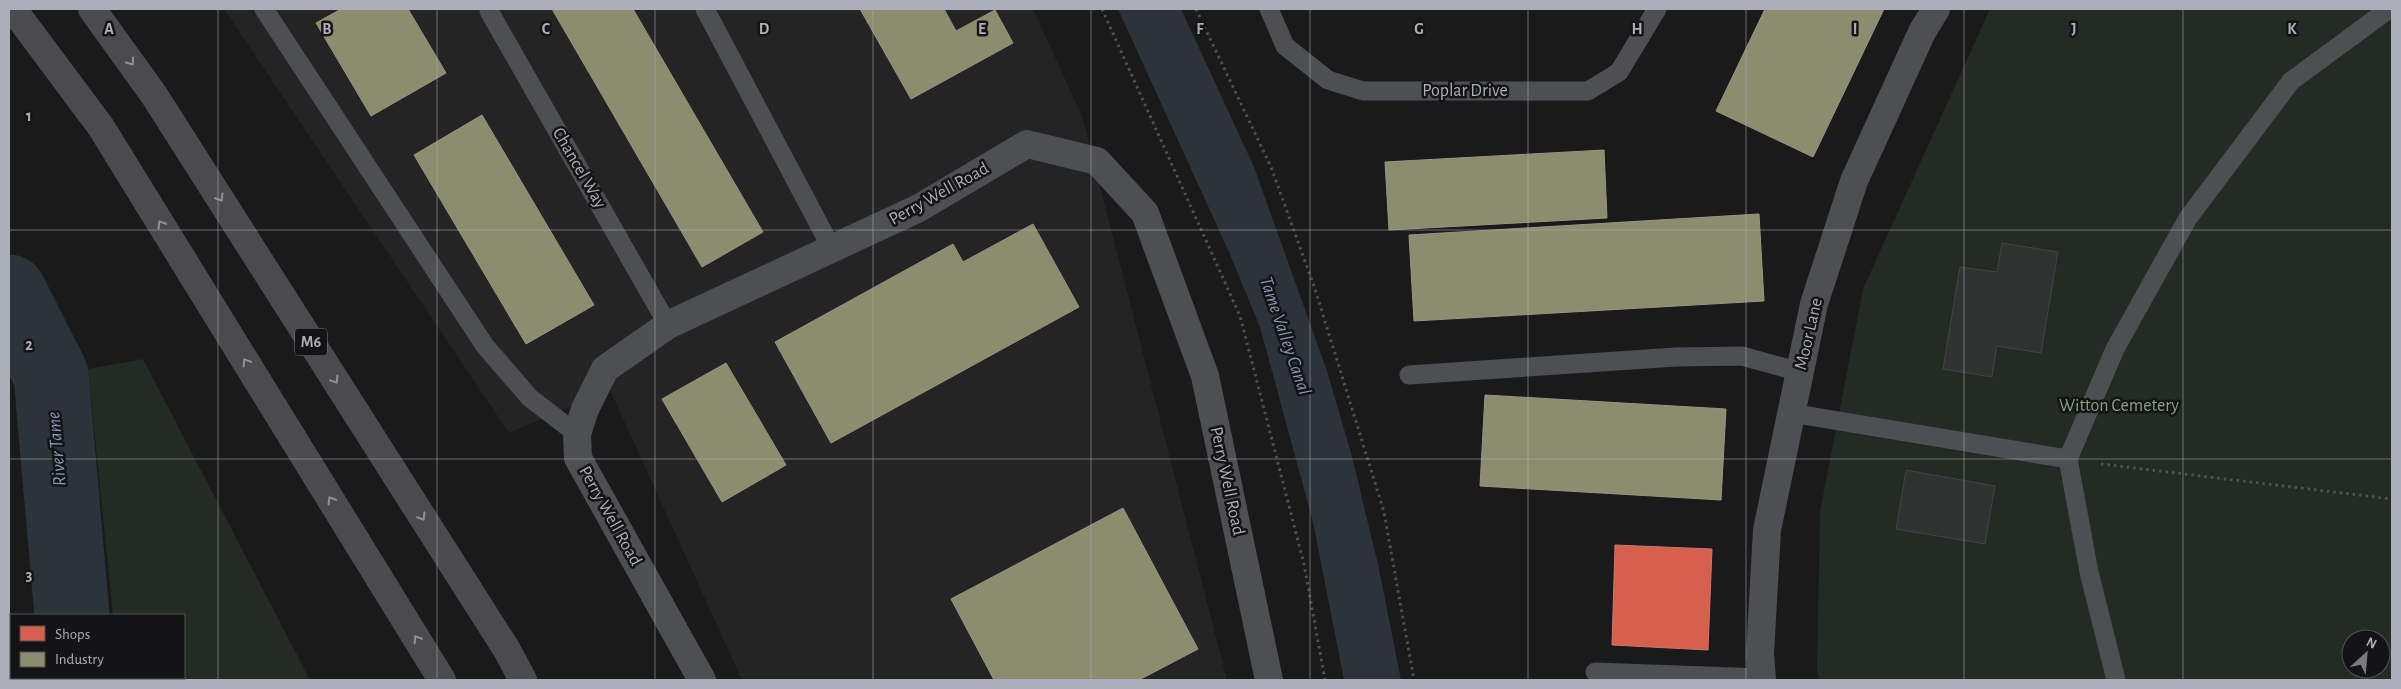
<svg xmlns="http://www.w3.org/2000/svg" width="2401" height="689" font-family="'Alegreya Sans',sans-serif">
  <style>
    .built { fill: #242425 }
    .green { fill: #242a24; fill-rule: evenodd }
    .water { fill: #2d333b }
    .shops { fill: #d6604d; stroke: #c9786d }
    .industry { fill: #8c8c6e; stroke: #969684 }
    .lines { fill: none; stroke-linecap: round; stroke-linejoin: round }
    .river { stroke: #2d333b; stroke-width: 75 }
    .building { fill: #313232; stroke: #424346 }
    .path { stroke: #505153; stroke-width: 3; stroke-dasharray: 2.5 4; stroke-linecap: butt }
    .lane { stroke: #4e4f52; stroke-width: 19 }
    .street { stroke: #4e4f52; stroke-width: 28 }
    .highway { stroke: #4b4b4f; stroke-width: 28 }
    .oneway { stroke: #8f9199 }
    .grid { fill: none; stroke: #acafb9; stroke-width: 1; stroke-opacity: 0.55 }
    .labels { text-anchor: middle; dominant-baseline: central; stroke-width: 5; stroke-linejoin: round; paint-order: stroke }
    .shield { fill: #141416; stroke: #7e8088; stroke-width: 1 }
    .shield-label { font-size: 16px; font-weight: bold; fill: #acafb9 }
    .street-label { font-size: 18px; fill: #acafb9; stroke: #141416 }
    .park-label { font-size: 18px; fill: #84a389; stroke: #141416 }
    .water-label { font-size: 19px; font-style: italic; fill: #8599b2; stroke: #141416 }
    .grid-label { font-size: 16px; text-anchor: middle; font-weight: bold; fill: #acafb9; stroke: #141416; stroke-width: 5; stroke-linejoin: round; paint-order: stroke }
  </style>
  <rect width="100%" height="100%" fill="#1a1a1a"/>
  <path class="built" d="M224,9H1033L1082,116L1227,680H742L610,390L509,433Z"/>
  <path class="green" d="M1990,9H2392V680H1819L1817,668L1820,512L1863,289ZM2351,639H2381V669H2351Z
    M143,359L310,680H119V678H184V615H113L88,369Z"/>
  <path class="water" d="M1118,9H1181L1254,167L1327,371L1351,453L1378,564L1401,680H1344L1313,522L1260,327L1229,252Z"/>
  <path class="shops" d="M1615,545L1712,549L1708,650L1612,645Z"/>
  <path class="industry" d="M341,9H408L446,73L371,116L316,23Z
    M552,9H633L763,232L702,267Z
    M860,9H944L956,31L995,10L1013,43L911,99Z
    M1765,9H1884L1813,157L1716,111Z
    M482,115L594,305L526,344L414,155Z
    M1604,150L1607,218L1389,230L1385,162Z
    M1759,214L1764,301L1414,321L1409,235Z
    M1033,224L1079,307L831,443L775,342L953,244L963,262Z
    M726,363L786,465L722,502L662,399Z
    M1485,395L1726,409L1721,500L1480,486Z
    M1123,508L1198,649L1139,680H994L951,599Z"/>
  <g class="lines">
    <path class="river" d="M9,292L51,375L72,615
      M77,678V680"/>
  </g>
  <path class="building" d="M2002,243L2058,252L2041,353L1997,346L1992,377L1943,369L1960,267L1997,272Z
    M1906,470L1995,486L1985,544L1896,529Z"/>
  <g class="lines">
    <path class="path" d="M1102,9L1240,316L1304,564L1325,680
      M1196,9L1271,167L1315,289L1384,512L1414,680
      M2101,464L2392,499"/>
    <path class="lane" d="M264,9L485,346L530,398L577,434
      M705,9L832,249
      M1269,9L1285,46L1328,80L1363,91H1588L1619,72L1657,9
      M489,11L668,325
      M1409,375L1676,357L1742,356L1800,372
      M1791,413L2068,459
      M1595,672L1762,678
      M2116,680L2089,572L2068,459L2115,349L2188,218L2291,81L2389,9"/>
    <path class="street" d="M702,680L578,458L577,434L585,409L605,369L668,325L919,208L1027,144L1097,161L1145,213L1205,376L1269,680
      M1762,680L1760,654L1767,530L1814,304L1854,181L1922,32L1936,9"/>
    <path class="highway" d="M13,9L101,127L442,680
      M92,9L154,95L507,650L523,680"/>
  </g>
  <defs><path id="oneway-chevron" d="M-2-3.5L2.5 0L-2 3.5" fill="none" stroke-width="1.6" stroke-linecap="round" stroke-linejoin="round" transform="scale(1.25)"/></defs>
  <g class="oneway">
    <use href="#oneway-chevron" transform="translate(131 62) rotate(54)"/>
    <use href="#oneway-chevron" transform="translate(220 198) rotate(58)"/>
    <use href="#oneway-chevron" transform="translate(161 224) rotate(-122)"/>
    <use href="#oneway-chevron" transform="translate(246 362) rotate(-122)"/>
    <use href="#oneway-chevron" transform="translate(335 380) rotate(58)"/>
    <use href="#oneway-chevron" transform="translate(331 500) rotate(-122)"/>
    <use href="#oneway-chevron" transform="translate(422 517) rotate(58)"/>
    <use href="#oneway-chevron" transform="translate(417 639) rotate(-122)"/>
  </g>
  <path class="grid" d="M218,9V680M437,9V680M655,9V680M873,9V680M1091,9V680M1310,9V680M1528,9V680M1746,9V680M1964,9V680M2183,9V680M9,230H2392M9,459H2392"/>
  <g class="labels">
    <rect class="shield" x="295" y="328.5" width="32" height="27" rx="4"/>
    <g class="shield-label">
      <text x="311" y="342">M6</text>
    </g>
    <g class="street-label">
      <text x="1465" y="91">Poplar Drive</text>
      <text transform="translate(579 168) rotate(60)">Chancel Way</text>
      <text transform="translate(939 194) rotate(-29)">Perry Well Road</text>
      <text transform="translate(1809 334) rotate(-77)">Moor Lane</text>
      <text transform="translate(1227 481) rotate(78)">Perry Well Road</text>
      <text transform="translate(610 516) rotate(61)">Perry Well Road</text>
    </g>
    <g class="park-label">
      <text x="2119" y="406">Witton Cemetery</text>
    </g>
    <g class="water-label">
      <text transform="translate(1285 336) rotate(71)">Tame Valley Canal</text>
      <text transform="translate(57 449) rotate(-95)">River Tame</text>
    </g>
  </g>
  <g class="grid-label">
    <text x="109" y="34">A</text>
    <text x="327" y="34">B</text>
    <text x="546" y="34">C</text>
    <text x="764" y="34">D</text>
    <text x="982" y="34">E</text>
    <text x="1200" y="34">F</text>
    <text x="1419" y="34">G</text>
    <text x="1637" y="34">H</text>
    <text x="1855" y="34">I</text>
    <text x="2074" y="34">J</text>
    <text x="2292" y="34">K</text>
    <text x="29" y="121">1</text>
    <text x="29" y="350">2</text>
    <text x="29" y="580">3</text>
  </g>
  <rect width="2401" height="689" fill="none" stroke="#acafb9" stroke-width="20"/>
  <rect x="10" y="614" width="175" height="65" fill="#141416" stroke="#515257"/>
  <rect x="20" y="626" width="25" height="15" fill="#d6604d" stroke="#515257"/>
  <text x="55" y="639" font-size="15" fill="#acafb9">Shops</text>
  <rect x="20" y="652" width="25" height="15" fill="#8c8c6e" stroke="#515257"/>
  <text x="55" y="664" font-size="15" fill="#acafb9">Industry</text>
  <g transform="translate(2366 654) rotate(26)"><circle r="24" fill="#141416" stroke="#515257"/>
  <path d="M0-4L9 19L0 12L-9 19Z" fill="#797b81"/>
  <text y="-8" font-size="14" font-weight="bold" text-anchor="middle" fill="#acafb9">N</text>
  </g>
</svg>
